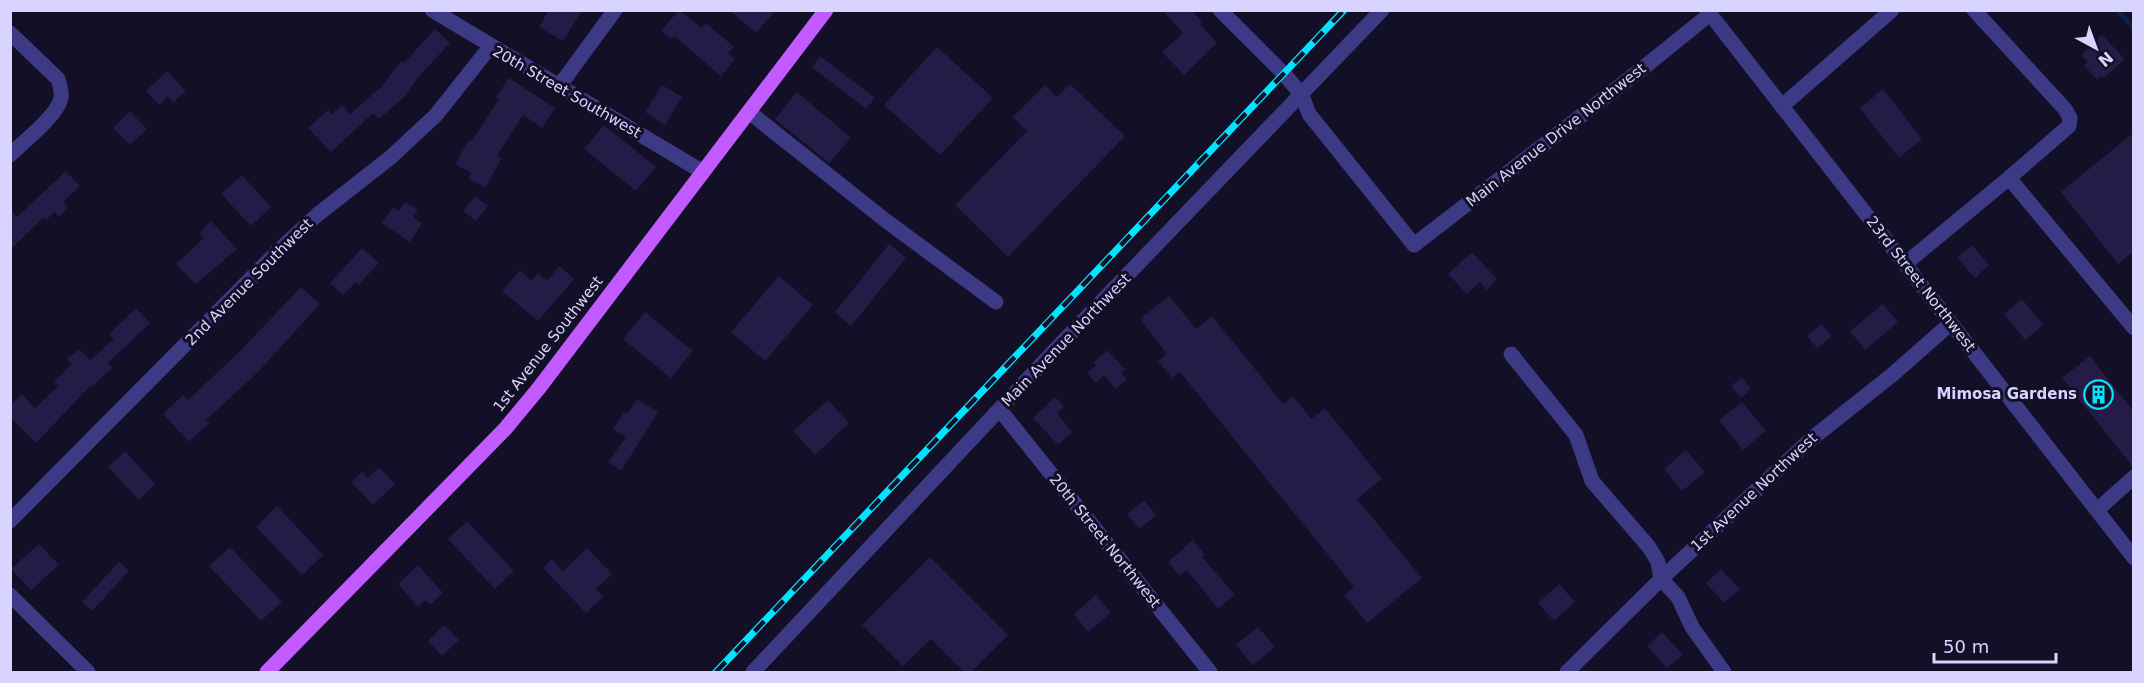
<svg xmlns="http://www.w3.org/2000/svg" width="2144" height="683" font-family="'DejaVu Sans',sans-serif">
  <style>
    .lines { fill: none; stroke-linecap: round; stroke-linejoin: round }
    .stream { stroke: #0c2248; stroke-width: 4.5 }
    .building { fill: #241b47 }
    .minor { stroke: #3d3a85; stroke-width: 15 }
    .major { stroke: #c25bff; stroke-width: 15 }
    .rail-casing { stroke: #00e5ff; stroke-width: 7 }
    .rail { stroke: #130f26; stroke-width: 4.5; stroke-dasharray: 14; stroke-linecap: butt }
    .labels { text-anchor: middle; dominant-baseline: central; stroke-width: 6; stroke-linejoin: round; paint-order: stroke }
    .street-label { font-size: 15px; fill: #d9d4ff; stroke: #130f26 }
    .poi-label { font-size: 15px; font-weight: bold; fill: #d9d4ff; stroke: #130f26; text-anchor: end }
  </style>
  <rect width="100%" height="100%" fill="#130f26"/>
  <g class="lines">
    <path class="stream" d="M2117,10L2134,28"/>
  </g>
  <path class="building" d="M549,10H582L563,41L539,27Z
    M679,10L702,28L706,23L734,47L728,53L735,59L721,76L674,36L671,39L661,31Z
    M729,10H776L756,33Z
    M1162,10H1191L1202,22L1200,24L1217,43L1184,75L1162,52L1183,33Z
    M435,29L450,43L420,75L404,97L379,119L373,113L331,152L308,128L328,110L332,114L342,105L350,114L381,87L401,61L404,63Z
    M2102,35L2125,59L2104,78L2102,75L2097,80L2084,65L2088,62L2081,55Z
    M937,47L993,98L940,155L884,105Z
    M820,56L875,98L866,109L812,67Z
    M167,71L186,91L173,103L168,96L159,105L146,91Z
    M509,78L555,108L542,128L523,115L497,156L502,158L485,188L468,178L471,173L455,164L469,140L472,141L499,99L496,97Z
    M1070,84L1125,136L1008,257L955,205L1027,131L1013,117L1045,85L1057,97Z
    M662,85L682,97L665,125L645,112Z
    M1883,89L1922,139L1899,158L1860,108Z
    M797,92L851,138L829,163L775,119Z
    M130,111L147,129L130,145L113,128Z
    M604,125L656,167L636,191L584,149Z
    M2133,133V252L2118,264L2061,192Z
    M66,171L80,186L63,202L68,208L59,217L55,212L46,220L44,217L10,250V210L17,217Z
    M242,175L271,207L251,226L221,194Z
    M475,196L488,206L476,221L463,211Z
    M405,202L418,210L413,217L422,223L410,242L382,223L393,207L399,211Z
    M211,221L237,249L196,284L176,264L204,238L199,233Z
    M889,244L906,258L851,326L835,312Z
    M1972,245L1989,265L1975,278L1957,258Z
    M362,248L379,263L358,285L356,282L343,295L330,283Z
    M1472,252L1497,279L1487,290L1480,282L1467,294L1448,274Z
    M559,266L574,279L538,321L502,291L520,270L531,281L538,273L547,281Z
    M779,276L813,305L765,361L731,332Z
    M301,287L320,304L258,372L206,420L209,423L189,442L163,414L183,395L188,400L238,353Z
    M1169,296L1196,329L1212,316L1283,404L1293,396L1311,419L1325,408L1382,479L1357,499L1422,578L1367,623L1344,595L1354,587L1180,372L1172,378L1158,361L1167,354L1140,319Z
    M2022,299L2043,325L2025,340L2004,314Z
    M1883,304L1898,322L1865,350L1850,331Z
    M136,308L150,323L108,363L112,368L93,386L91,385L36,443L10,417V406L22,394L35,408L58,386L54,382L72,364L67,359L79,349L90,360L114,339L109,334Z
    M645,312L693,351L671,378L623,339Z
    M1821,324L1832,336L1817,348L1807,336Z
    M1107,350L1125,369L1121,373L1127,379L1116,389L1104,375L1096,383L1087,373L1096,366L1093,363Z
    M2090,356L2133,411V467L2062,378Z
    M1742,377L1751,389L1741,398L1731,386Z
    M1055,397L1064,406L1057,413L1072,432L1058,445L1033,418Z
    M637,399L658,412L621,471L608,462L626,437L613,429L624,412L627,414Z
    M828,400L849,423L815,455L793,431Z
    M1742,402L1766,431L1743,450L1719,420Z
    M1686,450L1705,472L1682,491L1664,469Z
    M125,451L155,484L139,500L108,467Z
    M379,467L395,484L373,505L351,482L362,472L368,478Z
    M1144,500L1156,515L1139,529L1127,514Z
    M277,506L323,555L302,575L256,527Z
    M467,521L514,571L495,589L448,539Z
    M1193,540L1205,555L1202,557L1235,595L1218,609L1187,570L1180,576L1168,562Z
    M39,544L59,565L31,590L11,569Z
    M230,547L282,602L261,621L209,566Z
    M587,548L612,574L596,589L603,597L586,613L543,568L552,559L563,571Z
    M930,557L1008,635L971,672H964L931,639L903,666L862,625Z
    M119,562L129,571L92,611L82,602Z
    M418,565L443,593L430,605L426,600L418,607L398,584Z
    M1721,569L1740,589L1724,603L1706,583Z
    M1559,584L1575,602L1554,621L1538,603Z
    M1096,595L1111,613L1088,632L1074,614Z
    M444,625L459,640L442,656L428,641Z
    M1258,627L1275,647L1253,665L1236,645Z
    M1662,632L1683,655L1667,668L1647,646Z"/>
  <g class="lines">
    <path class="minor" d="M432,10L703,172
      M1220,10L1284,74L1302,95L1309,114L1414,245L1648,64L1710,14
      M1707,10L2134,558
      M10,33L58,79C60,85 62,91 61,98C58,115 23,142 10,155
      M560,85L615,10
      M1782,106L1892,10
      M749,112L885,220L996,302
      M2009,178L2134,328
      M1905,264L2009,178L2069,126L2070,118L2065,109L1974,10
      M1511,354L1576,435L1592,481L1649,547L1658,562L1661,579L1678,597L1692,627L1724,672
      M1000,410L1210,672
      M2097,510L2134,477
      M10,521L279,250L317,215L391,157L436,115L490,47
      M10,595L88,672
      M753,672L1055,350L1382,10
      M1567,672L1661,579L1810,440L1892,375L1951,323"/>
    <path class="major" d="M267,672L505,429L539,388L826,10"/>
    <defs>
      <path id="rail" d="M716,672L1344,10"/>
    </defs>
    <use href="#rail" class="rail-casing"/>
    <use href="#rail" class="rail"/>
  </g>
  <defs>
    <symbol id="building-ring" viewBox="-11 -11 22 22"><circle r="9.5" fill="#130f26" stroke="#00e5ff" stroke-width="1.5"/><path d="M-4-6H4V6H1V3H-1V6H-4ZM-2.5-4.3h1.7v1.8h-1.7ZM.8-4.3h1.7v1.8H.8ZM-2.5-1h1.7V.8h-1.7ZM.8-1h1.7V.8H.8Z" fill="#00e5ff"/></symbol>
  </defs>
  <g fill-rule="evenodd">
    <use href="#building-ring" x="2082" y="378" width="33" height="33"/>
  </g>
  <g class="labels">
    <g class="street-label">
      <text transform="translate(567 92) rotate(30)">20th Street Southwest</text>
      <text transform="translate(1556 135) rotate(-38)">Main Avenue Drive Northwest</text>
      <text transform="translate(249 282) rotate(-45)">2nd Avenue Southwest</text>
      <text transform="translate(1921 284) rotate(52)">23rd Street Northwest</text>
      <text transform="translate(1066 340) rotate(-46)">Main Avenue Northwest</text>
      <text transform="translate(548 344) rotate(-52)">1st Avenue Southwest</text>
      <text transform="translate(1754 492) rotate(-43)">1st Avenue Northwest</text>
      <text transform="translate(1105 541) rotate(51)">20th Street Northwest</text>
    </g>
    <g class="poi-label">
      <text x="2077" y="394">Mimosa Gardens</text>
    </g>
  </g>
  <rect width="2144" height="683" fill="none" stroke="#d9d4ff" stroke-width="24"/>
  <g transform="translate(2096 48) rotate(139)" stroke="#130f26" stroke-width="4.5" paint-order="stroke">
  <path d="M0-4.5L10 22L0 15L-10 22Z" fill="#d9d4ff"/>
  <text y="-9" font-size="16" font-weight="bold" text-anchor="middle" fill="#d9d4ff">N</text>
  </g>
  <path d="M1934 653v9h122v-9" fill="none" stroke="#d9d4ff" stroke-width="3"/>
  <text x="1943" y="653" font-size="18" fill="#d9d4ff" stroke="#130f26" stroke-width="4.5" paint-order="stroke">50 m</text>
</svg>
